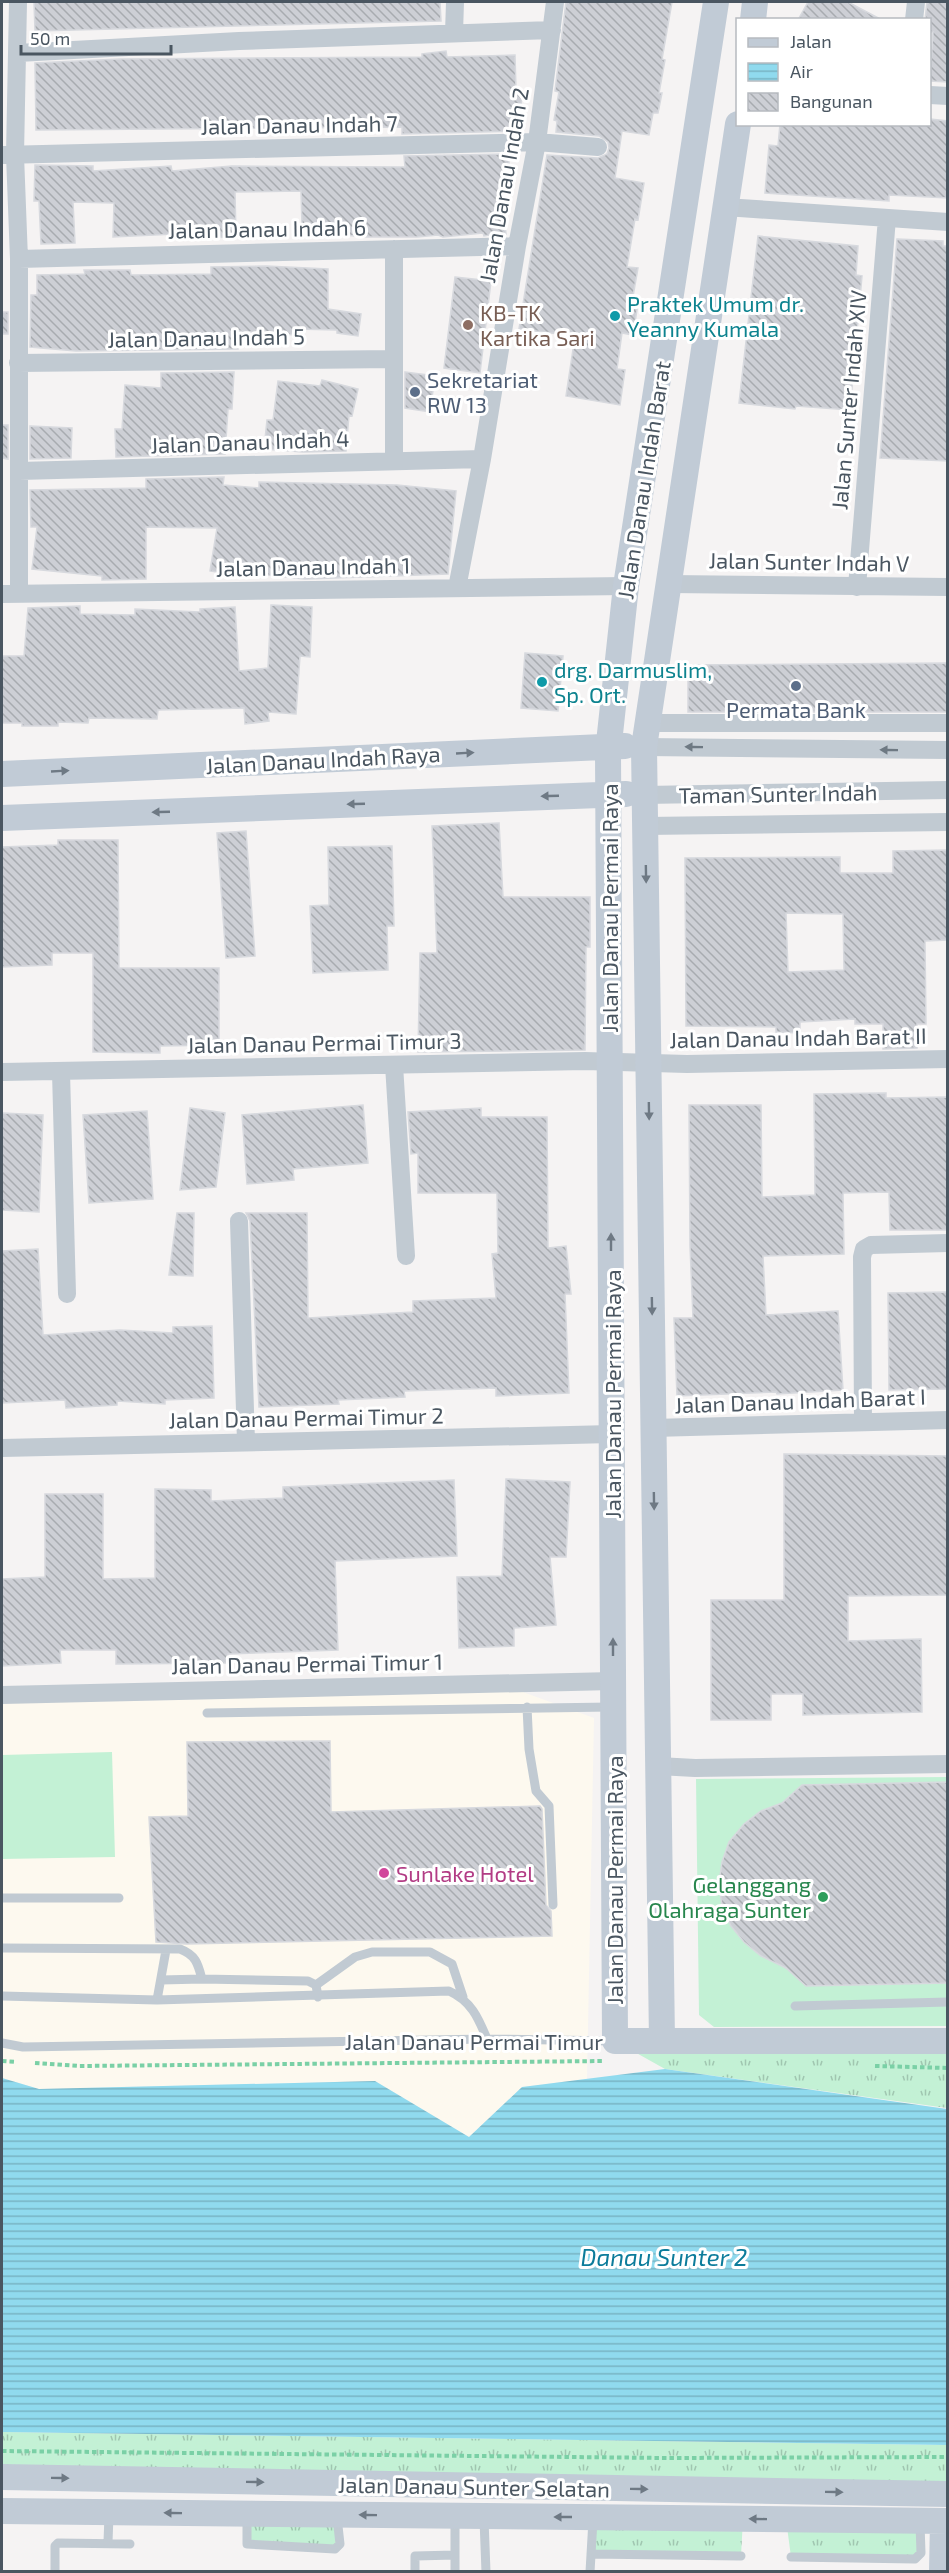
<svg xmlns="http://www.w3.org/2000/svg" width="949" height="2573" font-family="'Exo 2',sans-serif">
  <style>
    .commercial { fill: #fdf9ef }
    .grass { fill: url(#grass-tufts) }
    .pitch { fill: #c3f1d5 }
    .water { fill: url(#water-rules) }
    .building { fill: url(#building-back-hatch); stroke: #d7d9de; stroke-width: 1.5; fill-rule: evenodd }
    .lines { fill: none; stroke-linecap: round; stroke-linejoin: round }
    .path { stroke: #7ad0a6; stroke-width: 4; stroke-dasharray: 4.5 3; stroke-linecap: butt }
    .lane { stroke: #c1cad2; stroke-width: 9 }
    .street { stroke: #c1cad2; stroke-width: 18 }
    .secondary { stroke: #c1cbd6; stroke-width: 26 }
    .oneway { fill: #6e7983 }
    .oneway2 { fill: #6e7984 }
    .culture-dot { fill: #0f9aa8; stroke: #fff; stroke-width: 2 }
    .education-dot { fill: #8d6e63; stroke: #fff; stroke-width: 2 }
    .service-dot { fill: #5c6f8a; stroke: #fff; stroke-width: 2 }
    .hotel-dot { fill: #d1479c; stroke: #fff; stroke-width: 2 }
    .leisure-dot { fill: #2e9e5b; stroke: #fff; stroke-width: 2 }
    .labels { text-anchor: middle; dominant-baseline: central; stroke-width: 6; stroke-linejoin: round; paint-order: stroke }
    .street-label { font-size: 22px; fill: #4a5661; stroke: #fff }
    .culture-label { font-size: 22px; fill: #0d838f; stroke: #fff; text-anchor: start }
    .education-label { font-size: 22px; fill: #785e54; stroke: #fff; text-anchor: start }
    .service-label { font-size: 22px; fill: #4e5e75; stroke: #fff; text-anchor: start }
    .hotel-label { font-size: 22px; fill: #b23c85; stroke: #fff; text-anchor: start }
    .leisure-label { font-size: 22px; fill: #27864d; stroke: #fff; text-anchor: end }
    .water-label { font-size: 24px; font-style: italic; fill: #0c7c9b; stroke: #fff }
  </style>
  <defs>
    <pattern id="grass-tufts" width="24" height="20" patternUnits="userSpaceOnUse" patternTransform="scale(1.5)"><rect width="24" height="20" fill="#c3f1d5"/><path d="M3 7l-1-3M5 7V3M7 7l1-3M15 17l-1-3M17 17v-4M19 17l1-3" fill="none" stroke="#a0c6b0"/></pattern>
    <pattern id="water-rules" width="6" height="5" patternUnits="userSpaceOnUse" patternTransform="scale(1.5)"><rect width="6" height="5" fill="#90daee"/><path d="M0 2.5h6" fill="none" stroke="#78b4c4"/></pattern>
    <pattern id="building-back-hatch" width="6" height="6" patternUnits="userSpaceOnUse" patternTransform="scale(1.5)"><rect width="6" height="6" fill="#cdcfd5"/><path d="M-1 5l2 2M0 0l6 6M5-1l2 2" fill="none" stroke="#a8abb0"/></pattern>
  </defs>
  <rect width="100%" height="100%" fill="#f5f3f3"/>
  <path class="commercial" d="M504,1685L594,1718L587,2079L522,2087L469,2137L375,2081L39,2089L2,2078V1692Z"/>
  <path class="grass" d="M615,2041L947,2043V2108L665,2069Z
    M2,2432L948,2445L947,2491L2,2477Z
    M247,2514L337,2515L338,2547L247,2544Z
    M592,2517L743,2519L741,2556L591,2554Z
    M786,2519L920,2521L919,2557H791Z"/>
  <path class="pitch" d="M112,1752L115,1857L2,1859V1755Z
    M947,1777V2026L714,2027L699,2015L696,1779Z"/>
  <path class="water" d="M665,2069L947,2109V2445L2,2432V2078L39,2089L375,2081L469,2137L522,2087Z"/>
  <path class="building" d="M34,2H440L441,21L35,31Z
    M566,2H672L662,59L665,60L659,93H662L658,113H653L649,135L622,131L615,178L644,183L638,220L635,219L627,267L638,268L632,302L638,303L633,335L622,333L617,369L625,370L620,405L566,396L575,336L519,329L547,155L598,158L607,154L609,148L608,142L599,136L556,132L557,121L554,120L559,92L555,91Z
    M808,2H848L882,20H798Z
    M927,2H948V82L930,81L933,32H930V20H925Z
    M446,51L447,57L515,55L516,90H522L520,131L402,134V127L36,130L35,63L120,59L422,57V54Z
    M930,119L948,121V198L889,195V201L765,193L769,145L778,146L780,124H930Z
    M508,154L512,189L501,190L506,234L489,235L484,236L483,233L443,237L438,235L417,237H366L345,235L346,227L302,226L301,191L235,192L236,237L196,238V233L113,237L114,203L73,202L75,243L41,244L39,201H34L35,165L93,166V171L171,166L172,171L232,166L405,167L404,156Z
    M758,236L858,246L856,275L862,276L850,410L796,406L795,409L739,403Z
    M897,239L943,241V246H948V461L880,458Z
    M266,266L328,269V309L361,314L358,336L337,333V330L296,329L295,335L239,331L238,349L76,351L30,347L31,295H37V275L85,274L84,270H130L131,275L211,274V267Z
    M455,277L491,281L480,373L444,368Z
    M2,312H8V334H2Z
    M234,372L232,409H228L225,454L116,457L115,429H122L125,385L161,388V373Z
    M405,372L435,376L430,412L405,408Z
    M322,380L358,389L352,416L349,415L346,451L303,452L264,449L267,420H273L278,381L320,386Z
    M2,425H8V459L2,458Z
    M30,426L72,428L71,458L30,459Z
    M224,477L223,485L259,488V482L397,485L456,491L448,574L305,579L248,573V577L210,571L217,528L146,527V579L102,580V576L32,569L37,527H31L30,490L146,488V479Z
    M271,605L312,607L310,657L300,656L296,714L268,712L269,721L245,724L244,708L158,710L157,719L89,718L88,723L58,722V726H22V723H2V656H24L28,608L80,606V614L135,615V609L200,612V609L235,607L239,671L268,668Z
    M525,653L563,656L558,711L521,708Z
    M948,663V712H688V665Z
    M499,823L503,897H590V947H586L585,1050L418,1052L420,953H437L432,826Z
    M246,831L255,956L226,958L217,833Z
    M58,840H118L119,968H219V1045L160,1046V1053L93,1052V953H52V965L2,967V847L58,845Z
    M392,846L394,926H387L388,970L313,973L310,906L329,905L328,847Z
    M948,850V940L925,941L926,1024H917V1048L883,1049V1024H855V1019L800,1022V1033L776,1032V1027L686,1026L685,858L840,857V873H893V851ZM786,913L843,914L844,970L788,972Z
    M886,1093V1098L948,1097V1230H890L889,1192L843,1193L844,1254L763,1256L766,1315L838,1311L843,1390L777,1394L776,1392L677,1396L674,1318H693L690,1246L689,1105H761L762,1197L815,1195L814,1094Z
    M363,1105L368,1163L293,1169L294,1180L247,1184L242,1115Z
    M190,1108L225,1113L216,1187L180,1190Z
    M481,1108V1117H547L548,1248L566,1246L571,1294H565L569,1393L496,1396V1388L404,1391L405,1397L338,1400L339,1404L259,1407L250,1221L246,1213H307L308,1318L413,1312V1301L496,1298L492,1254L498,1253L497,1193H418V1153L411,1154L408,1112Z
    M147,1111L153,1199L89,1203L83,1115Z
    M2,1113L43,1115L39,1212L2,1210Z
    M177,1213H194L193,1276L169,1275Z
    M38,1249L43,1335L120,1330L173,1333V1327L212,1326L214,1398L165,1400V1404L117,1401V1405L66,1408L65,1400L2,1403V1251Z
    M948,1292V1389L889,1390L888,1293Z
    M784,1454L948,1456V1595L848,1596V1641L921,1639L922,1712L803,1715V1694H771V1720H711V1600H784Z
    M506,1479L570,1482L566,1557H550L556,1625L514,1628V1646L459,1648L457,1577L502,1576Z
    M454,1480L457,1556L335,1561L338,1650L228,1654V1663L116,1664V1650H60L61,1663L2,1666V1579L45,1577V1494H103V1579L155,1578V1489L211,1490V1501L283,1498V1487Z
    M330,1741L331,1812L540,1806L542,1809L546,1905L551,1911L552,1936L186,1944L156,1942L149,1817L188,1816L187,1742Z
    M948,1782V1983L806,1986L786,1968L761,1956L744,1942L731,1926L722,1906L719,1884L722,1862L729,1842L744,1824L761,1811L782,1803L802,1785Z"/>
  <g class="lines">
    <path class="path" d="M2,2061L16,2062
      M35,2063L79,2066L604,2061
      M875,2066L948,2068
      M2,2451L666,2458L948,2457"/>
    <path class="lane" d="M527,1707L529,1749L536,1791L549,1806L553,1905
      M207,1713L611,1707
      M2,1898H119
      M2,1948L180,1949C196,1955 198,1964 202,1979L308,1981L316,1985L318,1997
      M161,1980L202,1979
      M316,1985L355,1957L372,1952H430L452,1964L463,1997
      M2,1996L157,2000L449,1991C471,2001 478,2017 487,2039
      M157,2000L166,1950
      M795,2006L948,2002
      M2,2043L23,2047L487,2039L613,2041
      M247,2516V2544L335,2549L340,2544L337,2517
      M484,2519L486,2572
      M108,2542L109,2515
      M591,2554L741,2556
      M791,2557L915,2559L921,2553L920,2523
      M55,2572V2546L58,2543L130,2544
      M415,2572V2556L455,2555
      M455,2572V2517
      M590,2572L593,2520"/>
    <path class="street" d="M18,2L15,155L19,259V594
      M914,20L916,2
      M454,33L455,2
      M18,53L239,41L552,30
      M930,95L948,96
      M2,155L537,142L598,147
      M725,207L948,222
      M394,249V461
      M19,259L517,246
      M18,363L393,359
      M19,471L482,459
      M669,584L948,587
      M857,587L887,218
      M457,588L482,459L517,246L537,142L555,2
      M2,594L626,586
      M648,723H948
      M644,747L948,750
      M644,795L948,790
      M645,826L948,822
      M394,1065L406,1256
      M2,1072L585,1061L687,1064L948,1059
      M61,1072L67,1294
      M239,1221L246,1442
      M863,1421L862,1257L864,1249L871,1245L948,1243
      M653,1428L948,1420
      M2,1448L612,1434
      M2,1695L613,1681
      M658,1766L695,1768L948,1764"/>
    <path class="secondary" d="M716,2L626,586L608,752L615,2041H948
      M753,20L755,2
      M2,774L625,746
      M2,818L626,794
      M662,2041L644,747L738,124
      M2,2477L948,2494
      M2,2511L948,2521
      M942,2572L943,2521"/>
  </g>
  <defs><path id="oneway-solid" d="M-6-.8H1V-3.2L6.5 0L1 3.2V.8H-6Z" transform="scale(1.5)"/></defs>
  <g class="oneway">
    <use href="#oneway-solid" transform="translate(694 747) rotate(-179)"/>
    <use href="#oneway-solid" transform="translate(889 750) rotate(-179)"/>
  </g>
  <g class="oneway2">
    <use href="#oneway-solid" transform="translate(465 753) rotate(-3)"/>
    <use href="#oneway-solid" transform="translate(60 771) rotate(-3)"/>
    <use href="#oneway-solid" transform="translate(550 796) rotate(178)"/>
    <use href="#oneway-solid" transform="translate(356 804) rotate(178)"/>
    <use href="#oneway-solid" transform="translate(161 812) rotate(178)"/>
    <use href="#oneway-solid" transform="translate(646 874) rotate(89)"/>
    <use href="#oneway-solid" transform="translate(649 1111) rotate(89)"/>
    <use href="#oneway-solid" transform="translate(611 1242) rotate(-90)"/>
    <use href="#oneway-solid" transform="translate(652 1306) rotate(89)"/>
    <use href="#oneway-solid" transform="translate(654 1501) rotate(89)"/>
    <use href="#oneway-solid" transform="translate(613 1647) rotate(-90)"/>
    <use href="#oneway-solid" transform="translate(60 2478) rotate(1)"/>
    <use href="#oneway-solid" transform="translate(255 2482) rotate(1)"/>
    <use href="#oneway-solid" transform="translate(639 2489) rotate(1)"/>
    <use href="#oneway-solid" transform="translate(834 2492) rotate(1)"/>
    <use href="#oneway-solid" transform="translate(173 2513) rotate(-179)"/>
    <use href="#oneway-solid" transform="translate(368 2515) rotate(-179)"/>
    <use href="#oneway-solid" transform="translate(563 2517) rotate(-180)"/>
    <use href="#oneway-solid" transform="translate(758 2519) rotate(-179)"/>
  </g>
  <g class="culture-dot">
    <circle cx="615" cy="316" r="6"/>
    <circle cx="542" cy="682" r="6"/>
  </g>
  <circle class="education-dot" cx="468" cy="325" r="6"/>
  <g class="service-dot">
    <circle cx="415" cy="392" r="6"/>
    <circle cx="796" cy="686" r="6"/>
  </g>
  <circle class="hotel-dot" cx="384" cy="1873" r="6"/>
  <circle class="leisure-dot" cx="823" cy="1897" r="6"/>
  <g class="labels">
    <g class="street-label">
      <text transform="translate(299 124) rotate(-1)">Jalan Danau Indah 7</text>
      <text transform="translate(503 185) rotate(-80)">Jalan Danau Indah 2</text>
      <text transform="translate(267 228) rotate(-1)">Jalan Danau Indah 6</text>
      <text transform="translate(206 337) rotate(-1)">Jalan Danau Indah 5</text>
      <text transform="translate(848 400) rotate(-85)">Jalan Sunter Indah XIV</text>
      <text transform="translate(250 441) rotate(-2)">Jalan Danau Indah 4</text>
      <text transform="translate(643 480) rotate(-81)">Jalan Danau Indah Barat</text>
      <text transform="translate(809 561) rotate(1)">Jalan Sunter Indah V</text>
      <text transform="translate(313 566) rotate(-1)">Jalan Danau Indah 1</text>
      <text transform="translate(323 759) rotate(-3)">Jalan Danau Indah Raya</text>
      <text transform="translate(778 793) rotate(-1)">Taman Sunter Indah</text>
      <text transform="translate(609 908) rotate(-90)">Jalan Danau Permai Raya</text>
      <text transform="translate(798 1037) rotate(-1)">Jalan Danau Indah Barat II</text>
      <text transform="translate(324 1042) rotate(-1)">Jalan Danau Permai Timur 3</text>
      <text transform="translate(612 1394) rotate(-90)">Jalan Danau Permai Raya</text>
      <text transform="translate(800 1400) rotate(-2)">Jalan Danau Indah Barat I</text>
      <text transform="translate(306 1417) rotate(-1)">Jalan Danau Permai Timur 2</text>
      <text transform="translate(307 1663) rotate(-1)">Jalan Danau Permai Timur 1</text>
      <text transform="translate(614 1880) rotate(-90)">Jalan Danau Permai Raya</text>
      <text x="474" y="2041">Jalan Danau Permai Timur</text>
      <text transform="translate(474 2486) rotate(1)">Jalan Danau Sunter Selatan</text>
    </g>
    <g class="culture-label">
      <text x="627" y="303">Praktek Umum dr.<tspan x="627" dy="25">Yeanny Kumala</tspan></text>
      <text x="554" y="669">drg. Darmuslim,<tspan x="554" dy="25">Sp. Ort.</tspan></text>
    </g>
    <g class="education-label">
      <text x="480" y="312">KB-TK<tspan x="480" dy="25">Kartika Sari</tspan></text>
    </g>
    <g class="service-label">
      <text x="427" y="379">Sekretariat<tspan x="427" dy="25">RW 13</tspan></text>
      <text x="796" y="709" text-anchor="middle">Permata Bank</text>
    </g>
    <g class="hotel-label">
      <text x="396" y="1873">Sunlake Hotel</text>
    </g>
    <g class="leisure-label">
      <text x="811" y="1884">Gelanggang<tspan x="811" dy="25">Olahraga Sunter</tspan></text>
    </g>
    <g class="water-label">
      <text x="664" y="2256">Danau Sunter 2</text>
    </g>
  </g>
  <rect width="949" height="2573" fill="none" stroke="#4a5661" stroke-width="6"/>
  <rect x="736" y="18" width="195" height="108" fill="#ffffff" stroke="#b7bbc0" stroke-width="1.5"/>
  <rect x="748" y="38" width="30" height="9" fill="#c1cbd6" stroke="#b7bbc0" stroke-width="1.5"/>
  <text x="790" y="48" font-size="18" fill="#4a5661">Jalan</text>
  <rect x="748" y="63" width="30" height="18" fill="url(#water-rules)" stroke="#b7bbc0" stroke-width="1.5"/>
  <text x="790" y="78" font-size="18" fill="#4a5661">Air</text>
  <rect x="748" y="93" width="30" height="18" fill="url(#building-back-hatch)" stroke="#b7bbc0" stroke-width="1.5"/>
  <text x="790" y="108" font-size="18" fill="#4a5661">Bangunan</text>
  <path d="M21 45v9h150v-9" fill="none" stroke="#4a5661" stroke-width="3"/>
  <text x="30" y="45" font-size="18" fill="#4a5661" stroke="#ffffff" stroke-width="4.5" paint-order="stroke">50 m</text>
</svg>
